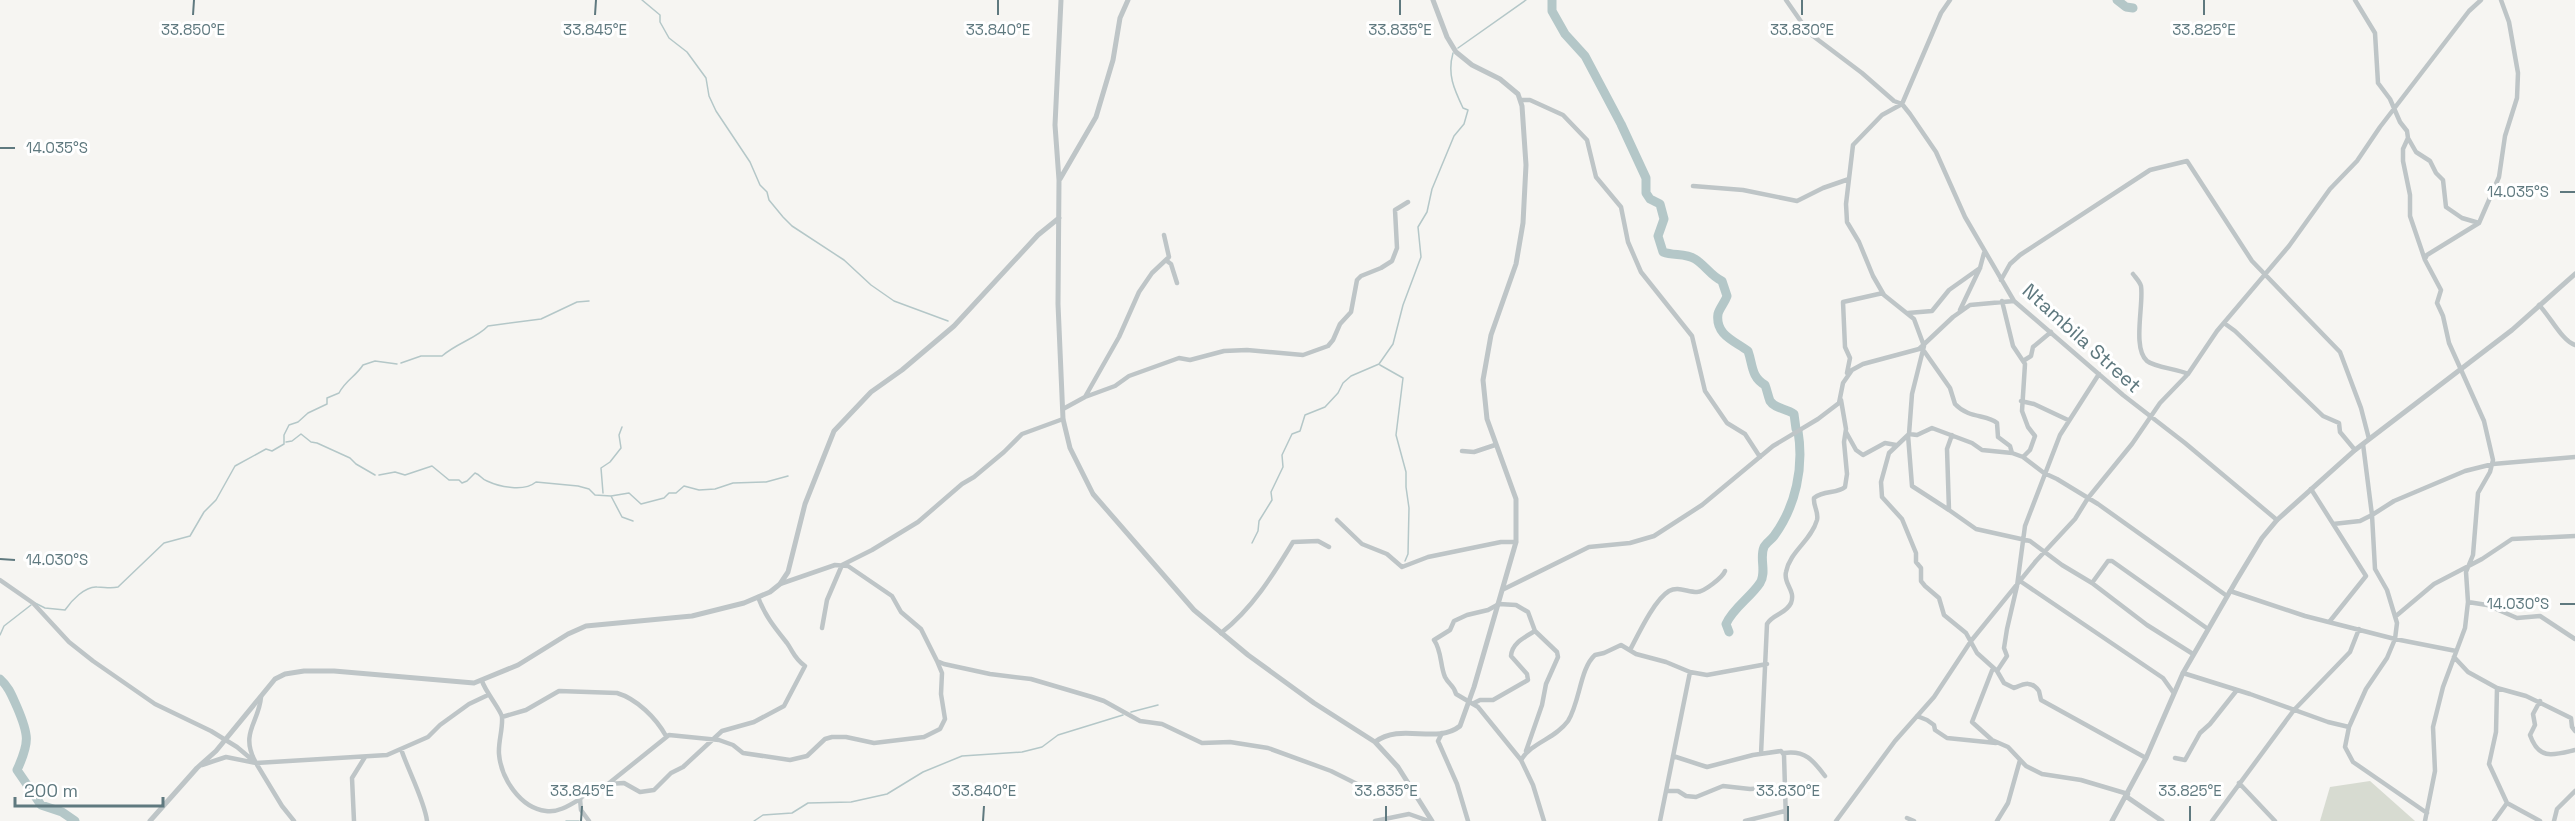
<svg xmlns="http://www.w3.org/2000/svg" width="2575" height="821" font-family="'Space Grotesk',sans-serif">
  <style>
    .green { fill: #d7dbd1 }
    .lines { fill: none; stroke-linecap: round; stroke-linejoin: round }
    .stream { stroke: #b4c7c8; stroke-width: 1.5 }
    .river { stroke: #b4c7c8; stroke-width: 9 }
    .minor { stroke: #bec5c7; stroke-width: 4.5 }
    .tertiary { stroke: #bec5c7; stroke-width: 5 }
    .ticks { fill: none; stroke: #5f797f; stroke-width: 2 }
    .labels { text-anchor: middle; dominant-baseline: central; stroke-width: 6; stroke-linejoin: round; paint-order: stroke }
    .street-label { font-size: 20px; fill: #5f797f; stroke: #fff }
    .ticks-label { font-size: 15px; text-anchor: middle; fill: #5f797f; stroke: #fff; stroke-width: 6; stroke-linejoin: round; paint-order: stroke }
  </style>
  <rect width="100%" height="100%" fill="#f6f5f2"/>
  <path class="green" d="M2370,781L2415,821H2320L2330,787Z"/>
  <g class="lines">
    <path class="stream" d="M642,0L660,15V22L669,38L687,52L706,78L709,96L716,111L750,162L760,185L767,192L769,200L783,217L792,226L844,260L871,285L894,301L948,321
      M1458,48L1526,0
      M401,363L421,356H442C457,343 477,338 488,326L541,319L577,302L589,301
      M1380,365L1403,378L1396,435L1406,472V487L1409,508L1408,554L1405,561
      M286,442L292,441L301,434L311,442L317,443L350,458L356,464L375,475
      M379,475L395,472L405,475L432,466L449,480H459L462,483L467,481L475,473C481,475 481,479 487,481C500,487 524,492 536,482L578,486L589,489L595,495L611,496L622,517L633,521
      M603,493L601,468L610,462L621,448L619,435L622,427
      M611,496L629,493L641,504L664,498L669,493H676L684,486L699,490L715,489L733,483L766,482L788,476
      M1252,543L1258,531L1259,521L1272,500L1271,492L1283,467L1282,455L1292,434L1300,431L1305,415L1325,407L1338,393L1343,383L1351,376L1379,364L1393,344L1403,305L1421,257L1418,227L1427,212L1432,189L1454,136L1464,124L1468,110L1463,108C1454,89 1447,74 1453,53
      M35,603L45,608L65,610C71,601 85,586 97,587C105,587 110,589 118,587L164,543L190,536L204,512L216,500L235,466L266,449L272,451L284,444V435L289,425L298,422L308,413L327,404V398L339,393C345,381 356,376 363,365L375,361L397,364
      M0,635L4,626L31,605
      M1131,712L1158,705
      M566,821H579
      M754,821L763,815L792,813L808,803L851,802L887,794L923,772L962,756L1022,752L1042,747L1058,735L1123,715"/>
    <path class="river" d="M1552,0V11L1565,34L1585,56L1621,124L1646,178V193L1650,199L1660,204L1664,219L1658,236L1663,252C1674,256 1685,253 1695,259C1705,265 1711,276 1722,281L1727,296C1725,302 1719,309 1718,314C1715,335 1735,341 1748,351C1753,365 1751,377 1765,385C1767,390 1768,396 1770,401C1775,409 1786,408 1794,414L1796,429
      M2117,0L2126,7L2133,8
      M1729,632L1726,624C1733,608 1750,598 1760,583C1767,572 1759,558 1764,547C1766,543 1771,540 1774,536C1796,506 1804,467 1798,431
      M0,679C9,687 12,696 17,707C29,735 30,742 17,770L41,805L62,812L75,821"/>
    <path class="minor" d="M1786,0L1809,33L1862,73L1894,101L1902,104L1910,114L1936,152L1965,217L2014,301L2123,395L2185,443L2277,520
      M1950,0L1941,13L1902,104L1882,115L1853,145L1846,204L1847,222L1859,242L1873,276L1884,295L1914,319L1924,346L1912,394L1909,434L1889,453L1881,482L1882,497L1902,519L1916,553V562L1921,568V581L1925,586L1939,598L1944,615L1966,633L1977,653L1997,671L2004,683L2014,688C2024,684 2031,680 2039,691L2041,700L2146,758
      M2355,0L2375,33L2378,83L2390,99L2400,122L2407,131L2408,138L2403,149V161L2410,195V216L2425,260L2441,290L2437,303L2443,316L2449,343L2484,421L2493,460L2490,472L2478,493L2473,555L2466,572L2468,602L2465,628L2443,687L2433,727L2435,771L2425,821
      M1521,100H1530L1563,115L1587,140L1596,177L1621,207L1628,242L1641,272L1692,336L1705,391L1727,423L1745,434L1760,457
      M2408,138L2416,152L2430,161L2436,173L2443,180L2446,207L2462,218L2479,223
      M1693,186L1743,190L1797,201L1823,188L1849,179
      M2425,259L2427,255L2479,223L2499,177L2505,136L2517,98L2518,73L2509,22L2501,0
      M1167,261L1171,264L1177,283
      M2133,274C2136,278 2140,282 2141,286C2144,304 2132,348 2147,361C2154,367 2177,369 2188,374
      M2001,280L2010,264L2020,255L2150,170L2187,161L2252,261L2340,352L2361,408L2369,439
      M2002,301L2013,346L2025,364L2022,411L2028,427L2035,436L2030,450L2023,457
      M2539,305C2550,316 2562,341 2575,345
      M1960,310L1980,268L1984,253
      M1908,313L1932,311L1949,290L1980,268
      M2224,323L2235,331L2323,416L2339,423L2340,432L2355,450
      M1924,351L1950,388L1955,404C1969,419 1987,414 1997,423L1998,437L2010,446L2012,453
      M2023,361L2031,356L2033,347L2051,332
      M1847,373L1850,358L1845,347L1843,302L1883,293
      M1085,397L1115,386L1129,376L1179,358L1190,360L1224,351L1247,350L1303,355L1328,346L1333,340L1340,324L1351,312L1357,280L1361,276L1381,268L1392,261L1397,248L1395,210L1408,202
      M2021,401L2034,404L2068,420
      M1063,409L1085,397L1119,337L1139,292L1152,273L1169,257L1164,235
      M1846,432L1856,450L1863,455L1885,443L1896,445
      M1909,434L1917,435L1932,428L1972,443L1982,450L2012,453L2023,457L2044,473L2057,479L2098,504L2227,596
      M1908,435L1912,486L1949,510
      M1952,435L1947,449L1949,510L1976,529L2030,541L2062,565L2092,583L2147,625L2193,654
      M1462,451L1474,452L1495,445
      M2311,489L2366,576L2330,621
      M1337,520L1362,544L1387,554L1402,567L1428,557L1501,542H1516
      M2333,524L2360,521L2372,515L2363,444
      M0,580L33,603L69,642L93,661L155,704L211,731L237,747L256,763L282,806L294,821
      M2020,581L2163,678L2173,692
      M2092,583L2108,561H2112L2208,629
      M780,584L835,565L848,566L892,596L901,612L921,629L937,661L944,664L990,674L1031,679L1092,697L1104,701L1140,721L1162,724L1202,743L1230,742L1268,748L1331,771L1377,794L1412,786
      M1504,589L1589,547L1630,543L1654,536L1702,505L1773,446L1818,419L1839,403L1843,383L1852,370L1863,364L1919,349L1953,317L1970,305L2014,301
      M2230,591L2305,616L2395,639L2456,651
      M2468,602L2487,605L2517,618L2540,616L2575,639
      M2396,616L2434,584L2482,559L2512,539L2575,536
      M822,628L827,600L842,565L872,550L918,522L962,484L974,477L1004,452L1022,434L1063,419
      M1221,633C1252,609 1273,575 1293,542L1318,541L1329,547
      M1630,650C1638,635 1654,600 1669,591C1678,586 1687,592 1697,592C1704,592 1723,577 1725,571
      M2454,657L2468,672L2497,688L2526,696L2571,718L2572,727L2575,731
      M1993,668L1972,722L1992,740L2008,747L2026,766L2042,774L2081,780L2128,794
      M1997,671L2007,656L2004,648L2007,629L2017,586L2025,526L2060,435L2099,374
      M2183,673L2250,694L2328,722L2349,727
      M482,681C485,691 502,712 502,717C503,729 498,742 499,754C501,778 520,808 546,811C558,813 570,805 580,799
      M2497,688L2496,732L2489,764L2507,803L2540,821
      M2540,701L2533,714L2535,725L2530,735C2539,761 2554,755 2575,750
      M1474,703L1480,700H1493L1528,680L1527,674L1511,656C1512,643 1525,637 1535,631
      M1917,716L1927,720L1934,725L1935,730L1947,738L1996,743
      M502,717L526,710L559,691L617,693C637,699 656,718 666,736
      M1442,733L1438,741L1457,784L1468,821
      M401,749C408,770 425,802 427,821
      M1526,751L1542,705L1546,684L1558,657L1557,652L1535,631L1528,612L1516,605L1499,604L1488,610L1467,615L1454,621L1450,630L1434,640C1442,651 1440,666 1445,677C1449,685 1454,685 1456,694L1478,707L1521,760L1533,785L1544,821
      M1784,753C1805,750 1813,760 1825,776
      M1761,754L1767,624C1773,614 1786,614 1791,603C1796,590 1783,584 1786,572C1790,551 1811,541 1817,520C1819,512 1813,506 1814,498C1824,490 1837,494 1845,487L1847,474L1844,442L1846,429L1841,400
      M1673,756L1707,767L1753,755L1781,751L1784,755L1786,821
      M2175,758L2185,760L2200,733L2210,724L2237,690
      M1521,760C1532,742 1555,739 1568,721C1580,702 1580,668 1595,655L1604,653L1621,645L1636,654L1666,662L1690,672L1707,675L1767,664
      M255,761C240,733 259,722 261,697
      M202,765L226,757L256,763L387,755L428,737L440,725L469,704L488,695
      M2239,783L2275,821
      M608,784L624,783L640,792L654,790L671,773L683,767L722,731L754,722L784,706L805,666C794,658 794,653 787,643C775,628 765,616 758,597
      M1667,791H1678L1686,796L1696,797L1723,786L1750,789L1784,787
      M2427,813L2353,762L2345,747L2349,727L2366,689L2387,658L2395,639L2397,623L2387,590L2375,569L2372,515L2394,501L2465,471L2493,464L2575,457
      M1907,818L1914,821
      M354,821L352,778L365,757
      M589,821L581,810L580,799L587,792L608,784L669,735L719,740L733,745L743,753L790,760L807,756L825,739L832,737H846L874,743L924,737L940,729L945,719L941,694L942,673L937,661
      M1375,821L1409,814L1429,821
      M1660,821L1690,672
      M1745,821L1785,811
      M1836,821L1895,741L1934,697L1971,641L2036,561L2075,519L2088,498L2132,444L2160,403L2188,374L2217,331L2289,246L2330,189L2357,161L2380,127L2469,11L2481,0
      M1997,821L2008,803L2020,760
      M2212,821L2294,710L2350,652L2359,629
      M2494,821L2507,803
      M2554,821L2557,809L2575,791"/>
    <path class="tertiary" d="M1061,0L1055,125L1059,180L1058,304L1063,419L1070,448L1093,494L1194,610L1248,655L1314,703L1375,742L1398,767L1432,821
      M1060,179L1096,117L1113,60L1120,18L1128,0
      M1375,742C1401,722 1436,745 1460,726L1474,687L1516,542V499L1487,419L1483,380L1491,335L1516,264L1523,223L1526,165L1522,106L1518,94L1500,79L1472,65L1456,52L1447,37L1433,0
      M2127,797L2162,821
      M150,821L197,768L216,751L275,679L285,674L304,671H334L474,683L518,665L568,634L586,626L692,616L744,603L770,592L780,584L788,572L805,504L834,431L871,392L902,370L954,326L1038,235L1059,218
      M2112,821L2146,758L2183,673L2236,581L2262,538L2277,520L2355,450L2512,330L2575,274"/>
  </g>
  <path class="ticks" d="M193,15L194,0M595,15L596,0M998,15V0M1400,15V0M1802,15V0M2204,15V0M0,148H15M2560,192H2575M0,559L15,560M2560,604H2575M581,821L582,806M983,821L984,806M1386,821V806M1788,821V806M2190,821V806"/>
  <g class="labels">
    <g class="street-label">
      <text transform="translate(2082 338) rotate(42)">Ntambila Street</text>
    </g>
  </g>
  <g class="ticks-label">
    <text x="193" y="35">33.850°E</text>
    <text x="595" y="35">33.845°E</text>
    <text x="998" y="35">33.840°E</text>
    <text x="1400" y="35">33.835°E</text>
    <text x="1802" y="35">33.830°E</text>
    <text x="2204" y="35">33.825°E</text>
    <text x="57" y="153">14.035°S</text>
    <text x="2518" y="197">14.035°S</text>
    <text x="57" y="565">14.030°S</text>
    <text x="2518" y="609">14.030°S</text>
    <text x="582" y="796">33.845°E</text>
    <text x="984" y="796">33.840°E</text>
    <text x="1386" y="796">33.835°E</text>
    <text x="1788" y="796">33.830°E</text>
    <text x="2190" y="796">33.825°E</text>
  </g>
  <path d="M15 797v9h148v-9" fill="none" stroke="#5f797f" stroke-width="3"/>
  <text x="24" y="797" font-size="18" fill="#5f797f" stroke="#ffffff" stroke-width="4.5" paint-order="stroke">200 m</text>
</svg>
